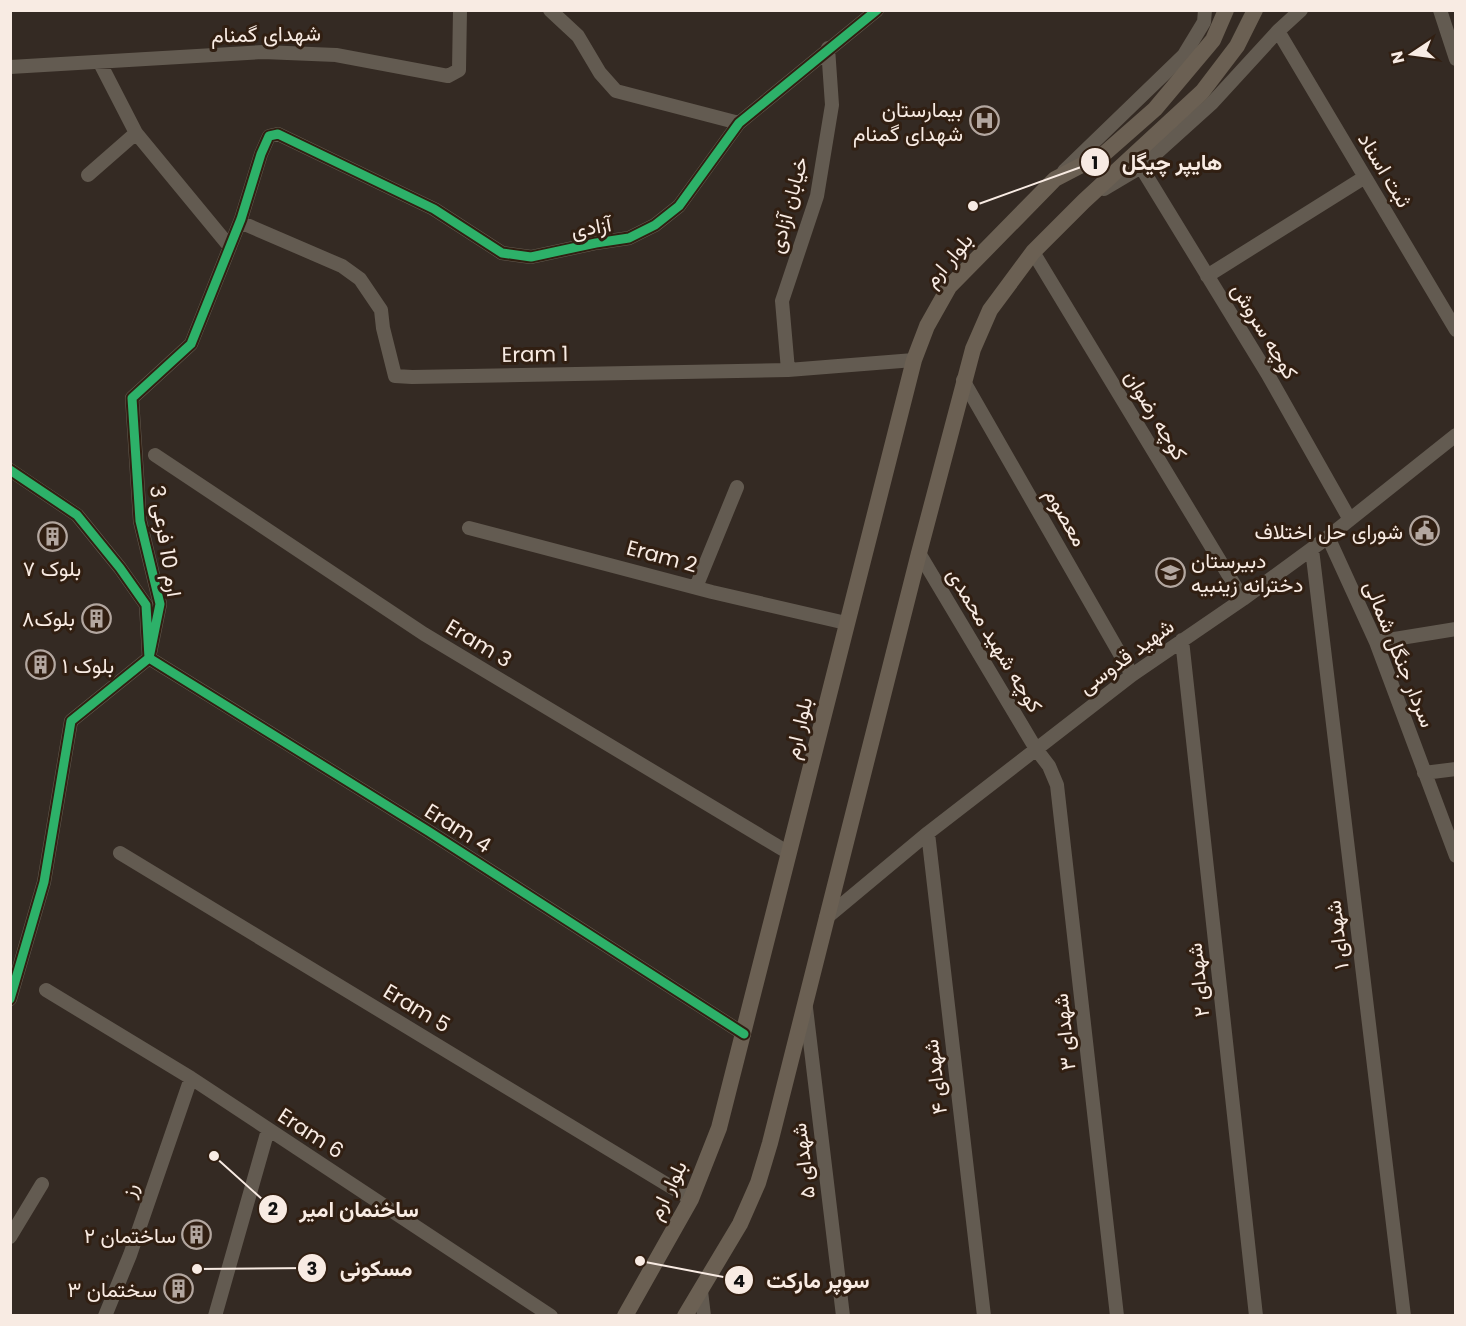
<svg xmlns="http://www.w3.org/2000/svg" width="1466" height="1326" font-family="Poppins,Vazirmatn,sans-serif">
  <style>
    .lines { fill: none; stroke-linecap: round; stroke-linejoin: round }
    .minor { stroke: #635b51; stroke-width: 14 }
    .major { stroke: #6b6053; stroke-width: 16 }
    .cycleway-casing { stroke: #311f12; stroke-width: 13 }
    .cycleway { stroke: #2db169; stroke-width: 9 }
    .labels { text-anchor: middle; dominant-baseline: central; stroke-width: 6; stroke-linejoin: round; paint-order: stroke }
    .street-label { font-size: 21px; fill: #f8ebe3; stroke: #311f12 }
    .poi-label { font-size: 21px; fill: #f8ebe3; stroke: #311f12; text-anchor: end }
    .leader { fill: none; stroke: #f8ebe3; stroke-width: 2 }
    .callout-dot { fill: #f8ebe3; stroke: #311f12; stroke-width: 2 }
    .mark-label { font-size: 18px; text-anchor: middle; font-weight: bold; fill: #111 }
    .callout-label { font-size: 22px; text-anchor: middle; font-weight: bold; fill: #f8ebe3; stroke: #311f12; stroke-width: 6; stroke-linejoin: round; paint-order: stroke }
  </style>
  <rect width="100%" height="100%" fill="#342a23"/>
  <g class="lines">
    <path class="minor" d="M550,10L578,36L600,73L616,91L739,123
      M1440,10L1456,59
      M1278,31L1456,330
      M100,63L136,133
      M10,67L263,52L336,55L448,76L459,70L460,10
      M1141,167L1267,373L1349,518
      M1064,171L1184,55L1204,22L1205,10
      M88,175L136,133L230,247
      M1104,189L1141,167L1212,103L1278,31L1301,10
      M240,222L342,266L360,279L381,310L383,328L395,376L412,377L788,370L914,360
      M1033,252L1243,599
      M1207,276L1365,177
      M788,370L782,301L817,196L832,105L828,48
      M963,380L1132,675
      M155,455L424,634L789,853
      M10,470L77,515L120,568L146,605L149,658L428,831L744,1034
      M469,528L712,592L846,623
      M1328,537L1376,642L1456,856
      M1312,549L1404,1316
      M919,553L1036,749L1049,766L1057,785L1117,1316
      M696,587L737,487
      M1182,640L1256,1316
      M1376,642L1456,629
      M1424,773L1456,769
      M928,833L984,1316
      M120,853L691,1199
      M826,918L928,833L1132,675L1243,599L1328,537L1456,435
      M46,990L191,1078L551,1316
      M10,999L44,882L71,721L149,658L160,604L140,521L132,398L191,344L241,219L261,154L269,136L278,134L434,209L502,253L531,257L596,243L629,238L655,225L679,206L739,123L877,10
      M806,1008L843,1316
      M10,1237L42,1184
      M701,1291L704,1316
      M105,1316L130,1255L191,1078
      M215,1316L268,1130"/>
    <path class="major" d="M625,1316L691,1199L719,1128L914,360L927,326L949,287L1055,179L1105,153L1155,109L1213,40L1226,10
      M685,1316L740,1224L758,1183L770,1143L919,553L973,349L990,310L1033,252L1084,201L1202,92L1237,46L1255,10"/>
    <defs>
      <path id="cycleway" d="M10,470L77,515L120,568L146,605L149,658L428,831L744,1034
        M10,999L44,882L71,721L149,658L160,604L140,521L132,398L191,344L241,219L261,154L269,136L278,134L434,209L502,253L531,257L596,243L629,238L655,225L679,206L739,123L877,10"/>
    </defs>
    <use href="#cycleway" class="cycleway-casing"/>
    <use href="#cycleway" class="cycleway"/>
  </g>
  <defs>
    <symbol id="hospital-ring" viewBox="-11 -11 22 22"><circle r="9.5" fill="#311f12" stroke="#b3a7a0" stroke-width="1.5"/><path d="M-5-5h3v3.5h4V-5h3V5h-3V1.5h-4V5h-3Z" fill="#b3a7a0"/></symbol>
    <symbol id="civic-ring" viewBox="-11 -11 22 22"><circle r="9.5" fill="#311f12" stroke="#b3a7a0" stroke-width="1.5"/><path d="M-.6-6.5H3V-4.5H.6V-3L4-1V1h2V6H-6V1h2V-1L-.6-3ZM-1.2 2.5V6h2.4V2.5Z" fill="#b3a7a0"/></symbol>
    <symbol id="building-ring" viewBox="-11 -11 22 22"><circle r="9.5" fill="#311f12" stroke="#b3a7a0" stroke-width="1.5"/><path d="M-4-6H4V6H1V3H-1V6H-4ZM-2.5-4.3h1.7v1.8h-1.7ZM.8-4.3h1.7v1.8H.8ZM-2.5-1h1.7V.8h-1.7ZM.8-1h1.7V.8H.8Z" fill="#b3a7a0"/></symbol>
    <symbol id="school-ring" viewBox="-11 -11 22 22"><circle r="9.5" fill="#311f12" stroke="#b3a7a0" stroke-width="1.5"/><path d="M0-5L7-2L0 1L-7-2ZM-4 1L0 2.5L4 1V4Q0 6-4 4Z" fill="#b3a7a0"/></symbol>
  </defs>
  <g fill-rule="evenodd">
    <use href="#hospital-ring" x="968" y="104" width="33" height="33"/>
    <use href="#civic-ring" x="1408" y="514" width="33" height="33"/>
    <use href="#building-ring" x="36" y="520" width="33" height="33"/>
    <use href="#school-ring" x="1154" y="556" width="33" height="33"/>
    <use href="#building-ring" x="80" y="602" width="33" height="33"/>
    <use href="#building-ring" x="24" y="648" width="33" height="33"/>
    <use href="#building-ring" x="180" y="1218" width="33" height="33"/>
    <use href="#building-ring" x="162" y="1272" width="33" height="33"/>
  </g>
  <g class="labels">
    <g class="street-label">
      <text transform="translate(266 34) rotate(-1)">شهدای گمنام</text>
      <text transform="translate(1385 170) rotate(59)">ثبت اسناد</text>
      <text transform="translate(788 205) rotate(-75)">خیابان آزادی</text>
      <text transform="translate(591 227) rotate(-10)">آزادی</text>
      <text transform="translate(948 260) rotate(-50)">بلوار ارم</text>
      <text transform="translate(1265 331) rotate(59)">کوچه سروش</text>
      <text transform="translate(535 354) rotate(-1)">Eram 1</text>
      <text transform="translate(1156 415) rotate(59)">کوچه رضوان</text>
      <text transform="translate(1066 517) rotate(60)">معصوم</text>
      <text transform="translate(166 541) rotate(81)">ارم 10 فرعی 3</text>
      <text transform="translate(662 556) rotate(15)">Eram 2</text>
      <text transform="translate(995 640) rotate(59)">کوچه شهید محمدی</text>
      <text transform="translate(479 643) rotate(31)">Eram 3</text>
      <text transform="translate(1400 654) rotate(68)">سردار جنگل شمالی</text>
      <text transform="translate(1126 656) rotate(-36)">شهید قدوسی</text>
      <text transform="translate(798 728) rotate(-77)">بلوار ارم</text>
      <text transform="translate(458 828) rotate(32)">Eram 4</text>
      <text transform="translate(1337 935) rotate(-97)">شهدای ۱</text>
      <text transform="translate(1198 980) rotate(-96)">شهدای ۲</text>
      <text transform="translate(417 1008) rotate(31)">Eram 5</text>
      <text transform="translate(1064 1032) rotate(-96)">شهدای ۳</text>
      <text transform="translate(935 1077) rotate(-97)">شهدای ۴</text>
      <text transform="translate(311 1133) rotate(33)">Eram 6</text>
      <text transform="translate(803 1161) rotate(-97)">شهدای ۵</text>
      <text transform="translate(129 1190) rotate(-72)">رز</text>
      <text transform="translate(667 1190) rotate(-64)">بلوار ارم</text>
    </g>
    <g class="poi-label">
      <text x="963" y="109">بیمارستان<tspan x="963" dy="24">شهدای گمنام</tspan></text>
      <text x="1403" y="531">شورای حل اختلاف</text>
      <text x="1191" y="560" text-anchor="start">دبیرستان<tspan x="1191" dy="24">دخترانه زینبیه</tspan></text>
      <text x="52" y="568" text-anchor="middle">بلوک ۷</text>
      <text x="75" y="618">بلوک۸</text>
      <text x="62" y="665" text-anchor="start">بلوک ۱</text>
      <text x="176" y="1235">ساختمان ۲</text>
      <text x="157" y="1289">سختمان ۳</text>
    </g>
  </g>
  <path class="leader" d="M973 206L1095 162M214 1156L273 1209M197 1269L312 1268M640 1261L739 1280"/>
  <g class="callout-dot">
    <circle cx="973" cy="206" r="6"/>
    <circle cx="214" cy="1156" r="6"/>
    <circle cx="197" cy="1269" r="6"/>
    <circle cx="640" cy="1261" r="6"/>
    <circle cx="1095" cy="162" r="15"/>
    <circle cx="273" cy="1209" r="15"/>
    <circle cx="312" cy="1268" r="15"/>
    <circle cx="739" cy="1280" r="15"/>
  </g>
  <g class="mark-label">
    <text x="1095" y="169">1</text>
    <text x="273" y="1215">2</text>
    <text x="312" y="1275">3</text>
    <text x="739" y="1287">4</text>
  </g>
  <g class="callout-label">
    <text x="1172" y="170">هایپر چیگل</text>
    <text x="359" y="1217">ساخنمان امیر</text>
    <text x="376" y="1276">مسکونی</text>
    <text x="818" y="1288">سوپر مارکت</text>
  </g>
  <rect width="1466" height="1326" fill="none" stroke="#f8ebe3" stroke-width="24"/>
  <g transform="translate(1412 54) rotate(257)" stroke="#311f12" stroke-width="4.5" paint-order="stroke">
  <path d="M0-4.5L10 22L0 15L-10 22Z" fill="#f8ebe3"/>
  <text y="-9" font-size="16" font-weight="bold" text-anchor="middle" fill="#f8ebe3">N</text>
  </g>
</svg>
